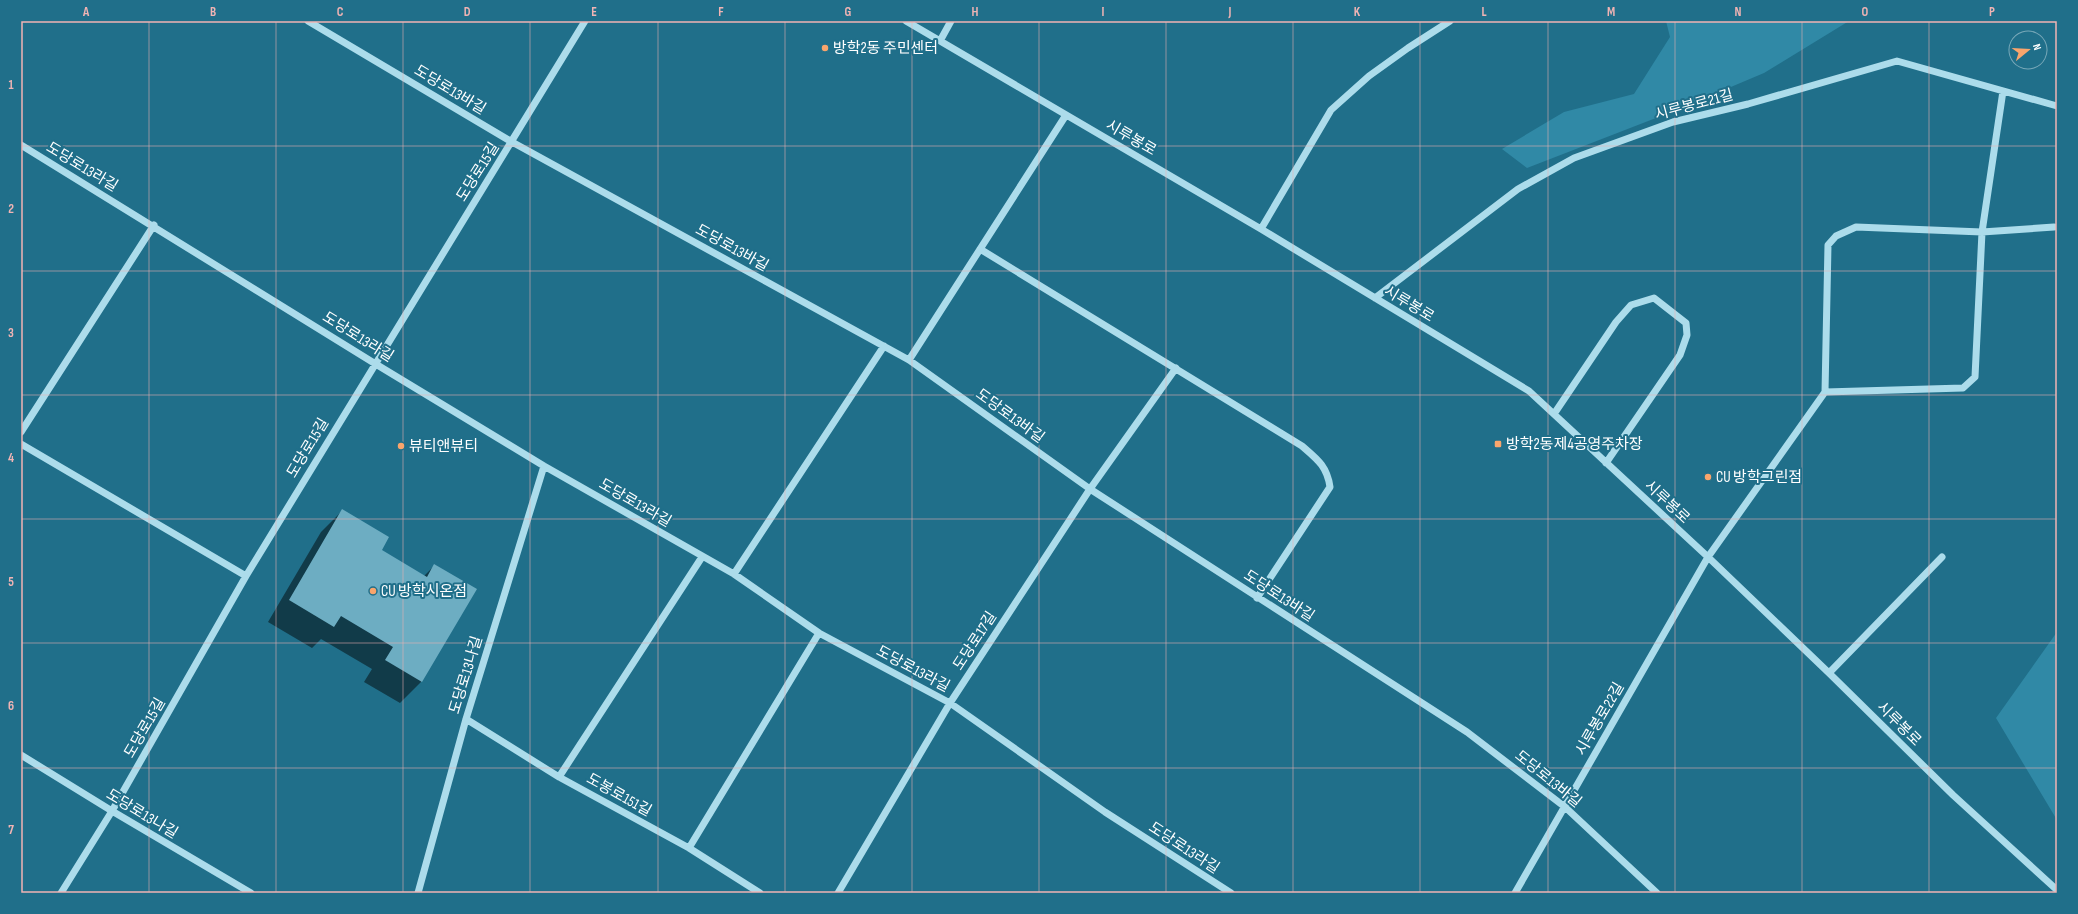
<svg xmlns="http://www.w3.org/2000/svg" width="2078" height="914" font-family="'Sofia Sans Condensed','Noto Sans KR',sans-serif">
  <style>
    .green { fill: #3089a6 }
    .shadow { fill: #0007 }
    .building { fill: #6dadc2 }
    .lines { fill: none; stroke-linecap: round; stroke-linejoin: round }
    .minor { stroke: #acdceb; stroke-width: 7 }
    .grid { fill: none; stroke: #f1b4b4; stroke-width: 1; stroke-opacity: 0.55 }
    .poi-dot { fill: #f9a56c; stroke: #206f8a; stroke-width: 1.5 }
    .labels { text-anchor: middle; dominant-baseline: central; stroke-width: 4; stroke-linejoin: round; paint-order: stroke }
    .poi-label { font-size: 15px; fill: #fff; stroke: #206f8a; text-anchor: start }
    .street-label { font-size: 15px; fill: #fff; stroke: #206f8a }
    .neatline { fill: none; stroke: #f1b4b4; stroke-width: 1.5 }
    .grid-label { font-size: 13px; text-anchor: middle; font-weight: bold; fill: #f1b4b4 }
  </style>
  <rect width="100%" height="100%" fill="#206f8a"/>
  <path class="green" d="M1666,21H1849L1764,73L1674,111L1527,168L1502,149L1564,112L1634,94L1670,37Z
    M2057,632V820L1996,718Z"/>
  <path class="shadow" d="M343,510L380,550L424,576L435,565L475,590L421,682L400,703L364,682L372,669L321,639L312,648L268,622L321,532Z"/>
  <path class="building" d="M342,509L389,537L382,550L427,577L434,564L477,589L422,682L385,660L393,647L341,616L334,627L289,600Z"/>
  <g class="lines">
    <path class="minor" d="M308,21L512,142L909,360L1090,489L1467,732L1565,807L1657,893
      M906,21L1261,229L1529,391L1708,557L1829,673L1953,795L2057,890
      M940,41L951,21
      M2003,91L1982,232L1856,227L1836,236L1828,245L1825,392L1963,388L1975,377L1982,232L2054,227
      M21,145L374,363L544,466L734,574L819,633L950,703L1105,812L1231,893
      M1261,229L1331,110L1369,76L1408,48L1450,21
      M980,249L1302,446C1317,459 1327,466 1330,487L1257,598
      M1375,298L1518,189L1574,158L1673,122L1748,104L1897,61L2057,106
      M909,360L1066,115
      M1554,414L1616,322L1631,305L1654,298L1686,323L1687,335L1680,355L1606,463
      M21,432L154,225
      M21,444L246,576
      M734,574L884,346
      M1829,673L1942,557
      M466,719L559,777L689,848L760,893
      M21,755L112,811L251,893
      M559,777L702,557
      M689,848L819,633
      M61,893L112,811L246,576L585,21
      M418,893L466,719L544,466
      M838,893L950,703L1090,489L1176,368
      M1515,893L1708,557L1825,392"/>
  </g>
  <path class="grid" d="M149,21V893M276,21V893M403,21V893M530,21V893M658,21V893M785,21V893M912,21V893M1039,21V893M1166,21V893M1293,21V893M1420,21V893M1548,21V893M1675,21V893M1802,21V893M1929,21V893M21,146H2057M21,271H2057M21,395H2057M21,519H2057M21,643H2057M21,768H2057"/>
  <g class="poi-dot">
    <circle cx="825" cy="48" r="4"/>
    <rect x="1494" y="440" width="8" height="8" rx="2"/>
    <circle cx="401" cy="446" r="4"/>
    <circle cx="1708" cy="477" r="4"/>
    <circle cx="373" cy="591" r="4"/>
  </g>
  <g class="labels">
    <g class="poi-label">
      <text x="833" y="48">방학2동 주민센터</text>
      <text x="1506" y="444">방학2동제4공영주차장</text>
      <text x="409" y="446">뷰티앤뷰티</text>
      <text x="1716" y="477">CU 방학그린점</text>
      <text x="381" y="591">CU 방학시온점</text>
    </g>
    <g class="street-label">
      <text transform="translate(450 90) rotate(31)">도당로13바길</text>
      <text transform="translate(1694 105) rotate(-15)">시루봉로21길</text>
      <text transform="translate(1131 138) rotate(30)">시루봉로</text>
      <text transform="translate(82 167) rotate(31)">도당로13라길</text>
      <text transform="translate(478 172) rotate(-58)">도당로15길</text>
      <text transform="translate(732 248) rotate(29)">도당로13바길</text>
      <text transform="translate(1409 304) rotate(31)">시루봉로</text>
      <text transform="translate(358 337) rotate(32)">도당로13라길</text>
      <text transform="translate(1010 416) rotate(36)">도당로13바길</text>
      <text transform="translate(308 448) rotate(-59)">도당로15길</text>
      <text transform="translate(1667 502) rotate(43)">시루봉로</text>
      <text transform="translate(635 503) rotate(30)">도당로13라길</text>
      <text transform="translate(1279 596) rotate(33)">도당로13바길</text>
      <text transform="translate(975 641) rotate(-57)">도당로17길</text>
      <text transform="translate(913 669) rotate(28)">도당로13라길</text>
      <text transform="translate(466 675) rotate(-73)">도당로13나길</text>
      <text transform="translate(1600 719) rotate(-60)">시루봉로22길</text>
      <text transform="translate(1899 724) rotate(45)">시루봉로</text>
      <text transform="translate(145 728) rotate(-60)">도당로15길</text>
      <text transform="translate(1548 779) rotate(39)">도당로13바길</text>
      <text transform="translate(619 795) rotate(29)">도봉로151길</text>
      <text transform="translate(142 814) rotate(31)">도당로13나길</text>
      <text transform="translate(1184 848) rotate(33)">도당로13라길</text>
    </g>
  </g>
  <rect width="2078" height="914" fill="none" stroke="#206f8a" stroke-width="44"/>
  <g transform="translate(2028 50) rotate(72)"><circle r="19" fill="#206f8a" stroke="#79a9b9"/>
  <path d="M0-3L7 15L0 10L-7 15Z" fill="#f9a56c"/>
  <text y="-6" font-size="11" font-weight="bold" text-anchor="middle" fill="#ffffff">N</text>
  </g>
  <rect x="22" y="22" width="2034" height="870" class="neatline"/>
  <g class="grid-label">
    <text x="86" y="16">A</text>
    <text x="213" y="16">B</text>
    <text x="340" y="16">C</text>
    <text x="467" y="16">D</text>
    <text x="594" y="16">E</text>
    <text x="721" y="16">F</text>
    <text x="848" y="16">G</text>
    <text x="975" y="16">H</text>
    <text x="1103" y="16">I</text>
    <text x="1230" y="16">J</text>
    <text x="1357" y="16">K</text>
    <text x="1484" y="16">L</text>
    <text x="1611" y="16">M</text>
    <text x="1738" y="16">N</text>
    <text x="1865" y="16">O</text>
    <text x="1992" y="16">P</text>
    <text x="11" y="89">1</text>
    <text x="11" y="213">2</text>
    <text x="11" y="337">3</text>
    <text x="11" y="462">4</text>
    <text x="11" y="586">5</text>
    <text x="11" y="710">6</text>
    <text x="11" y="834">7</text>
  </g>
</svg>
